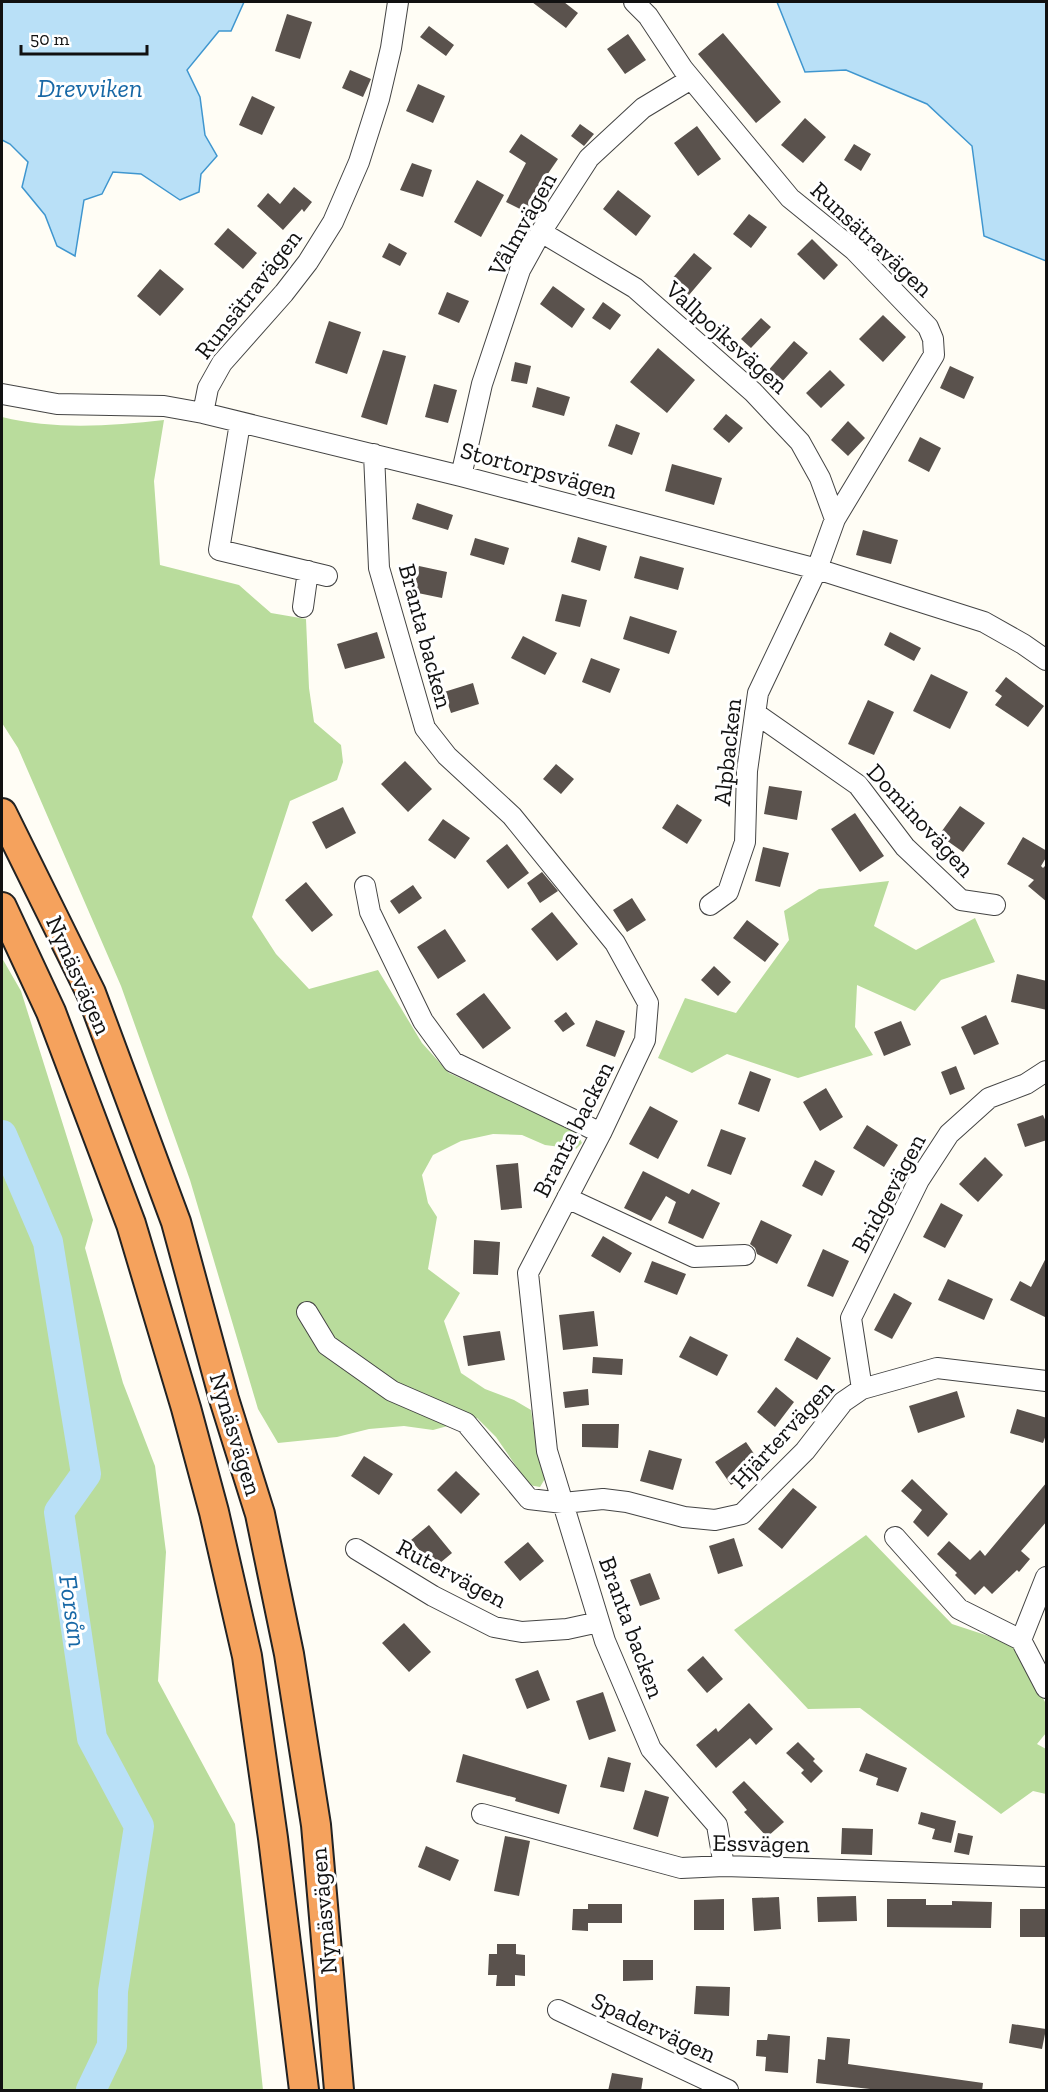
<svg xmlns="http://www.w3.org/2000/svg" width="1048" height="2092" font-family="'Zilla Slab',serif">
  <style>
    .forest { fill: #b9dc9c }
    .water { fill: #b9e0f7; stroke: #3f96cf; stroke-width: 1.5 }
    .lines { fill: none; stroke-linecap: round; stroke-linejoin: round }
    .river { stroke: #b9e0f7; stroke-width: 30 }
    .building { fill: #5a524d }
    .minor-casing { stroke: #444; stroke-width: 22 }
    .highway-casing { stroke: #222; stroke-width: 32 }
    .minor { stroke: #fff; stroke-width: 20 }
    .highway { stroke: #f5a25d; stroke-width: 28 }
    .labels { text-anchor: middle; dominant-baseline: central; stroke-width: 6; stroke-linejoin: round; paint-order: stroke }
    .street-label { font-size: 24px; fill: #111; stroke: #fff }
    .water-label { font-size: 26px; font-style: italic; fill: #1768a6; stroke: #fff }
  </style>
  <rect width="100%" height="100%" fill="#fffdf5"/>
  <path class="forest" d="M2,417C55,430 110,426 164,420L154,481L160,565L239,585L271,613L306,619L309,688L314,722L341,745L343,762L337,780L290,801L252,917L276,954L309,989L378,970L422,1043L449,1073L576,1130L582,1143L576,1149L545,1145L522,1135L493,1134L461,1141L433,1155L422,1175L428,1203L437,1217L428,1269L460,1293L444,1321L461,1373L485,1389L514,1400L531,1410L537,1449L546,1477L540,1487L529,1485L496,1437L477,1418L433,1430L404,1426L369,1429L337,1437L278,1443L258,1409L190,1180L121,986L18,748L2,723Z
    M889,881L874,926L916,950L975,918L995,962L941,980L915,1011L857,985L855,1027L873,1055L798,1078L727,1054L692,1073L658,1058L685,998L736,1013L789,940L784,911L819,889Z
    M2,958L21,991L93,1220L85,1248L123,1383L155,1466L166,1552L158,1681L235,1824L263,2090H2Z
    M866,1535L952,1624L1016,1645L1046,1704V1733L1037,1744L1046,1749V1794L1033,1791L1001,1814L860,1708L808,1709L734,1630Z"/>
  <path class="water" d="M2,2H244L231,31H219L187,70L200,97L205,135L217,156L201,174L199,192L180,200L141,174L113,172L102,194L84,200L75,256L57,246L45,215L22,187L28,162L10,144L2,140Z
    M777,2H1046V261L984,236L972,146L927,104L846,70L805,72Z"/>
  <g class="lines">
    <path class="river" d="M2,1135L48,1242L86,1474L59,1512L92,1738L139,1826L113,1991L112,2046L91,2090"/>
  </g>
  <path class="building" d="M532,2H564L578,13L566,28Z
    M287,14L312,22L300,59L275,51Z
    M429,26L454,45L446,56L420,37Z
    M723,33L781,102L756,123L698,54Z
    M628,34L646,60L625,74L607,49Z
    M350,70L371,79L363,97L342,88Z
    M418,84L445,96L433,123L406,111Z
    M252,96L275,107L262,135L239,125Z
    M805,118L826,137L803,163L781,145Z
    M580,124L594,134L584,146L571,136Z
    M697,126L721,159L698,176L674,143Z
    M521,134L558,159L536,191L539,193L528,213L506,202L526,163L509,152Z
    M854,144L871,154L861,171L844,160Z
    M412,163L432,170L423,197L400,190Z
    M477,180L504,195L481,237L454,222Z
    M294,187L312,202L304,212L302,209L283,230L257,206L268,193L280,204Z
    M618,190L651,216L636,236L603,209Z
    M749,214L767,227L751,248L733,234Z
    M228,228L257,253L243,269L214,244Z
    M812,239L838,265L824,280L797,254Z
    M389,243L407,253L400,266L382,257Z
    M694,253L712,268L689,295L671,280Z
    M160,269L184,289L160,316L137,296Z
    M553,286L585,309L572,328L540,304Z
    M447,292L469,301L459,323L438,314Z
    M603,302L621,315L610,330L592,318Z
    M883,315L906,337L883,362L859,339Z
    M761,318L771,327L751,348L741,339Z
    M329,321L361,332L347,374L315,363Z
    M794,341L808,353L780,384L766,373Z
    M658,348L695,380L667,413L630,382Z
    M383,350L406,356L387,425L361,417Z
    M515,362L531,366L527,384L511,381Z
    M950,366L974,377L964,399L940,388Z
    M830,370L845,385L821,408L806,393Z
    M434,384L457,390L448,423L425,417Z
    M537,387L570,397L564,416L532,407Z
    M726,414L743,428L729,443L713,429Z
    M848,421L865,438L848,456L831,440Z
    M616,424L640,433L632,455L608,446Z
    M920,437L941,448L929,472L908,461Z
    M672,464L722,478L714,505L665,491Z
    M417,503L453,515L448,530L412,519Z
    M863,530L898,540L891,564L856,555Z
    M578,537L607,546L600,571L571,562Z
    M475,538L509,548L504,565L470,555Z
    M640,556L684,568L678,590L634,578Z
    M419,566L447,572L442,598L413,592Z
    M562,594L587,600L580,627L555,621Z
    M630,616L677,631L669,654L623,639Z
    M377,632L385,658L345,669L337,644Z
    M890,632L921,648L914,661L884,645Z
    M523,636L557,653L545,675L511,658Z
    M591,658L620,669L610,693L582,682Z
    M931,674L968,692L950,729L913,711Z
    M1006,677L1044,706L1028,727L995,705L1002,696L995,691Z
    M473,683L479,704L451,713L444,692Z
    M868,700L894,712L874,755L848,744Z
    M405,761L432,789L408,812L381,784Z
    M556,764L574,779L561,794L543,779Z
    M769,786L802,791L797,820L764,814Z
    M677,804L702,820L687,844L662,828Z
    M960,806L985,823L963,852L939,835Z
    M343,807L356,833L326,849L312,822Z
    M855,813L884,856L860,872L831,829Z
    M443,819L470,838L455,859L428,840Z
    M1023,837L1047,851V856L1041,866L1043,868L1047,864V902L1028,886L1034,880L1007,864Z
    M507,844L529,873L508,889L486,861Z
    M763,847L789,853L780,887L755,881Z
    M542,872L558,891L540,903L527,883Z
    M306,882L333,915L312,932L285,900Z
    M413,885L422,898L399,914L390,901Z
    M632,898L646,920L627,932L613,910Z
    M552,912L578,944L557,961L531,929Z
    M747,920L779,944L765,962L733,938Z
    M445,929L466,961L438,979L417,947Z
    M714,966L731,982L718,996L701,980Z
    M1017,974L1047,981V1010L1011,1002Z
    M484,993L511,1028L483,1049L456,1014Z
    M566,1012L575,1024L563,1032L554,1021Z
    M986,1015L999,1044L974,1055L961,1027Z
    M596,1020L625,1031L615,1057L586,1046Z
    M901,1021L911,1045L884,1056L874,1032Z
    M956,1066L965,1089L950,1095L941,1072Z
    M750,1071L771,1079L759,1112L738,1104Z
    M826,1088L843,1117L820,1131L803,1102Z
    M650,1106L678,1121L658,1159L629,1144Z
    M1043,1115L1047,1124V1140L1025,1147L1017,1124Z
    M867,1125L898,1145L884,1167L853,1148Z
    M721,1129L746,1138L731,1175L707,1166Z
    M985,1157L1003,1175L978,1202L959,1184Z
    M815,1160L835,1171L822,1196L802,1186Z
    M518,1163L522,1208L501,1210L496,1165Z
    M643,1171L689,1194L692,1189L720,1203L703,1239L668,1223L676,1202L666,1196L651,1221L624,1208Z
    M941,1203L963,1215L945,1248L923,1237Z
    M761,1220L792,1235L777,1264L757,1254L755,1248L750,1244Z
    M603,1236L632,1253L620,1273L591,1256Z
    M474,1240L500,1242L498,1275L473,1274Z
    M823,1249L849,1261L833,1297L807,1286Z
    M1047,1256V1318L1010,1300L1020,1281L1031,1287Z
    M652,1261L686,1274L677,1295L644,1282Z
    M948,1279L993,1299L984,1320L938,1300Z
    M894,1293L912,1303L892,1339L874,1330Z
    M594,1311L598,1346L563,1350L559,1315Z
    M500,1331L505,1360L468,1366L463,1336Z
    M690,1336L728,1355L717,1376L679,1357Z
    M797,1337L831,1358L817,1380L784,1360Z
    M593,1357L623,1359L622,1375L592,1373Z
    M776,1387L794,1402L775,1427L757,1412Z
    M588,1389L589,1405L565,1408L563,1392Z
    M957,1391L965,1417L918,1433L909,1406Z
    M1017,1409L1047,1418V1432L1043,1443L1010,1433Z
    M582,1424H619L618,1448L582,1447Z
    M746,1442L761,1464L731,1485L715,1462Z
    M649,1450L682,1459L673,1490L640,1481Z
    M364,1456L393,1474L379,1495L351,1476Z
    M456,1471L480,1494L461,1514L437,1490Z
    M912,1479L948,1514L928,1537L913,1522L922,1510L901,1491Z
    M1047,1482V1521L1021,1551L1030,1559L1019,1572L1017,1570L992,1594L984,1586L975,1595L955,1575L957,1573L937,1554L949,1541L970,1560L980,1550L985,1556Z
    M793,1488L817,1507L782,1549L758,1529Z
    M429,1525L452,1553L434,1568L411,1540Z
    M734,1538L743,1566L718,1574L709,1546Z
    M528,1542L544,1561L520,1581L504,1562Z
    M650,1573L660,1599L640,1606L630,1580Z
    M404,1623L431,1652L409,1672L382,1643Z
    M703,1656L723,1679L707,1693L687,1670Z
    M538,1670L550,1700L527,1709L515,1679Z
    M603,1692L616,1731L589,1740L576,1701Z
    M749,1703L773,1729L756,1745L750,1738L716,1768L696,1745L716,1728L718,1732Z
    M798,1742L815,1759L804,1770L786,1753Z
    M866,1753L907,1768L898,1792L876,1785L878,1778L859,1771Z
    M463,1754L567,1785L559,1814L515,1801L516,1798L456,1782Z
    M608,1757L631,1763L624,1792L600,1787Z
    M813,1761L823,1771L811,1783L801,1773Z
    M744,1781L784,1822L767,1837L744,1812L747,1810L732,1792Z
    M645,1790L669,1797L658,1837L633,1829Z
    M921,1812L956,1821L951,1843L932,1839L935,1829L918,1824Z
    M842,1828L873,1829L872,1855L841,1854Z
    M958,1833L973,1836L969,1855L954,1852Z
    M505,1836L530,1841L519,1896L494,1891Z
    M426,1846L459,1860L450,1881L418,1867Z
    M856,1896L857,1921L818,1922L817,1897Z
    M779,1897L781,1929L754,1931L752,1898Z
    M724,1899V1930H694V1900Z
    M887,1899H926V1905H952V1901L992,1902L991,1928L887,1927Z
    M588,1904H622V1923H588V1931L572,1930L573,1909H588Z
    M1020,1909H1047V1937H1020Z
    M497,1944H516V1954L525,1955V1976L515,1975V1986H496L497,1975H488L489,1954H497Z
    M623,1960H653V1980L623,1981Z
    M696,1986L730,1987L729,2016L694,2014Z
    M1012,2024L1046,2029L1042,2049L1009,2043Z
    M768,2034L790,2036L788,2073L765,2071L766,2057L756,2056L757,2040H767Z
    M827,2037L850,2039L848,2064L983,2083L982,2091H888L816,2083L818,2059L825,2060Z
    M612,2073L643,2078L641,2091H608Z"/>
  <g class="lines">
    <defs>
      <path id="minor" d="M634,2L648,16L683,69L790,198L854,250L928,327L933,339L934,355L835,519L817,569L758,693L747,771L745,842L728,892L710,905
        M541,232L635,288L753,392L800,442L820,478L835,519
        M2,394L57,404L164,406L203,413L461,476L817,569L984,622L1023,644L1046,660
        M203,413L208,388L222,363L284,293L308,262L333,222L359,162L379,99L391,48L398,2
        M240,423L219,550L327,576
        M374,454L379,568L425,728L447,756L512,816L615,943L648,1003L645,1040L601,1133L528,1273L547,1451L605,1641L651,1749L717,1825L724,1866
        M461,476L482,384L520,270L541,232L589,158L643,108L691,79
        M303,607L308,571
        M755,713L858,785L905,847L961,900L995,905
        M365,886L370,912L423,1021L453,1062L601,1133
        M567,1198L694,1257L745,1255
        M307,1312L327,1345L392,1391L466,1423L529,1499L563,1503L603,1499L627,1502L684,1517L715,1520L742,1514L805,1451L843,1402L862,1389L937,1368L1046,1381
        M862,1389L851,1318L919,1180L949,1134L989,1098L1026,1084L1046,1071
        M895,1537L959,1609L1021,1640L1046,1688
        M356,1549L433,1596L494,1627L522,1632L567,1629L599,1622
        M1021,1640L1046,1577
        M482,1814L681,1868L724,1866L1046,1877
        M558,2010L728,2090"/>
      <path id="highway" d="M2,813L91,993L176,1222L224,1399L260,1514L289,1654L316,1825L339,2090
        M2,907L51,1012L131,1224L186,1408L214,1512L247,1656L273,1838L304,2090"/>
    </defs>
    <use href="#minor" class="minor-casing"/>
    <use href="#highway" class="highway-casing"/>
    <use href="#minor" class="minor"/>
    <use href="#highway" class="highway"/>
  </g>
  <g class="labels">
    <g class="street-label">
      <text transform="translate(522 224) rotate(-61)">Vålmvägen</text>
      <text transform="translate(872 239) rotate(43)">Runsätravägen</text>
      <text transform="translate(248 294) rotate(-52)">Runsätravägen</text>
      <text transform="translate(727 337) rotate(42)">Vallpojksvägen</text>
      <text transform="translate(539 470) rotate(15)">Stortorpsvägen</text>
      <text transform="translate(426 636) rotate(75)">Branta backen</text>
      <text transform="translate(727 752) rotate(-84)">Alpbacken</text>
      <text transform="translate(921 820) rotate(47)">Dominovägen</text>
      <text transform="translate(79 975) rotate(66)">Nynäsvägen</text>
      <text transform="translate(573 1129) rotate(-63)">Branta backen</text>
      <text transform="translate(888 1193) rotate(-62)">Bridgevägen</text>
      <text transform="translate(236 1434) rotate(73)">Nynäsvägen</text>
      <text transform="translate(782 1434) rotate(-47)">Hjärtervägen</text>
      <text transform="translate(452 1573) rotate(28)">Rutervägen</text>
      <text transform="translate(632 1627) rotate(70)">Branta backen</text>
      <text transform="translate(761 1843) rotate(1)">Essvägen</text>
      <text transform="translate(323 1911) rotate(-95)">Nynäsvägen</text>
      <text transform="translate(654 2027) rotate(25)">Spadervägen</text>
    </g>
    <g class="water-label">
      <text x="90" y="88">Drevviken</text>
      <text transform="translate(73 1611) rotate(82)">Forsån</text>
    </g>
  </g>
  <rect width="1048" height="2092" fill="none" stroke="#111111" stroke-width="6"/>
  <path d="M21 45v9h126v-9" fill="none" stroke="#111111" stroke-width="3"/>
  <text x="30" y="45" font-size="18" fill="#111111" stroke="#ffffff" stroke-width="4.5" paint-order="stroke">50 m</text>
</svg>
